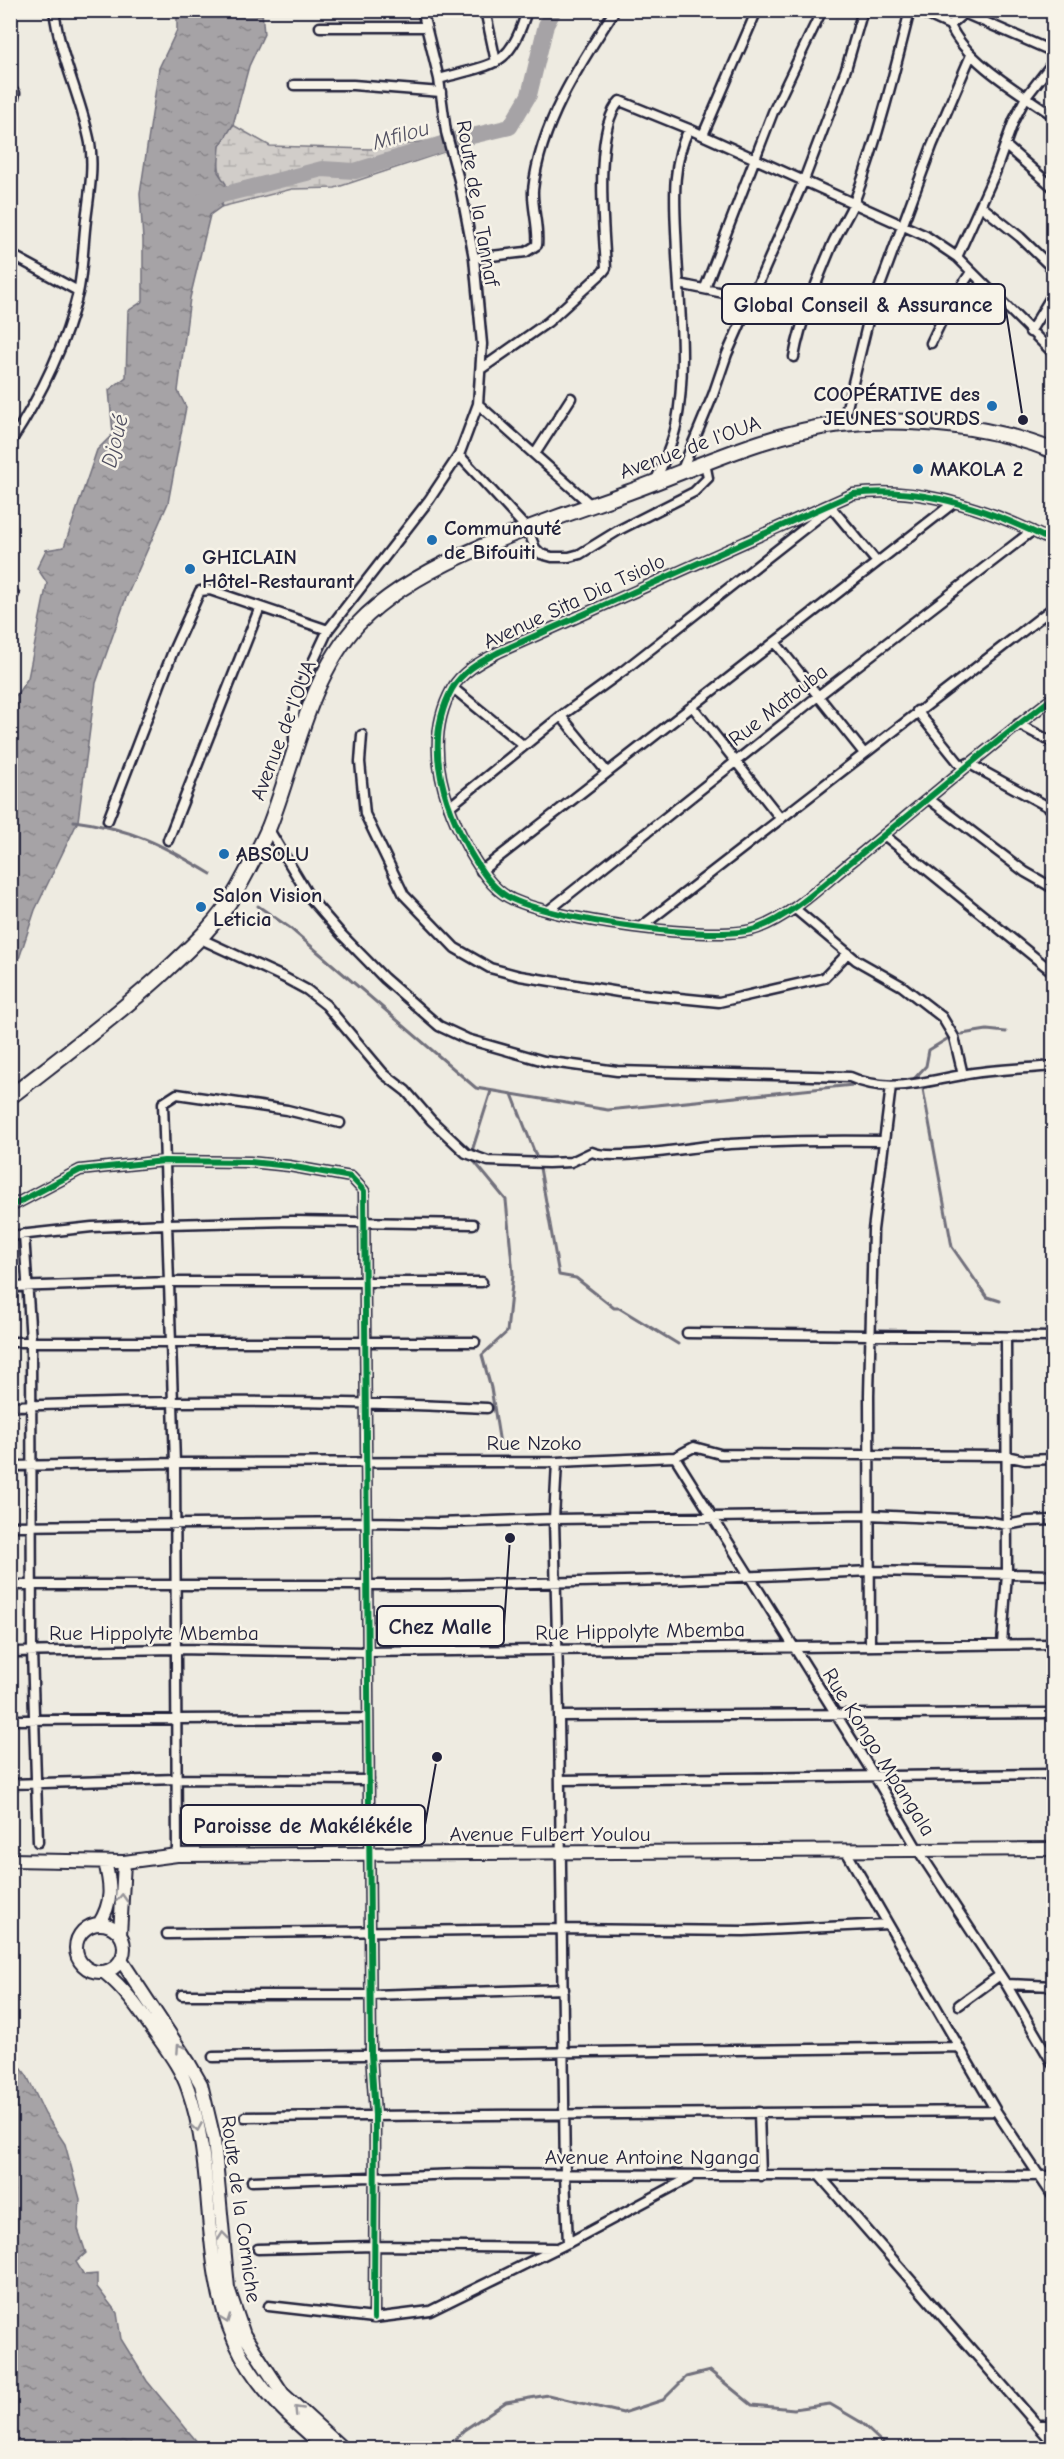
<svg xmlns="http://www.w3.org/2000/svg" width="1064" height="2459" font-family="'Comic Neue',sans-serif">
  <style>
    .wetland { fill: url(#wetland-marsh); stroke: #7a7882; stroke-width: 1.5 }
    .water { fill: url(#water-ripples); stroke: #716f7b; stroke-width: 1.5 }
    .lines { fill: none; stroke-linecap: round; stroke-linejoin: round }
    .stream { stroke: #716f7b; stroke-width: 3 }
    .river { stroke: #a6a3a6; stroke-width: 16 }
    .minor-casing { stroke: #22223b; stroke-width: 13 }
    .secondary-casing { stroke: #22223b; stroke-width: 16 }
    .primary-casing { stroke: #22223b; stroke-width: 18 }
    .minor { stroke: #f7f3e8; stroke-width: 8 }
    .secondary { stroke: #f7f3e8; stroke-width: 12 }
    .primary { stroke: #f7f3e8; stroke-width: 14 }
    .cycleway-casing { stroke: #f7f3e8; stroke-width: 10 }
    .cycleway { stroke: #00873e; stroke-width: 6 }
    .oneway { stroke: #97959a }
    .poi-dot { fill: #1f6fb2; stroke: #f7f3e8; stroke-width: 2 }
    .labels { text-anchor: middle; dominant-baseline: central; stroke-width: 5; stroke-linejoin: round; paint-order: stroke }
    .street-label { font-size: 21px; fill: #22223b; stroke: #f7f3e8 }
    .poi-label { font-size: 21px; font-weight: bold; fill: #22223b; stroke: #f7f3e8; text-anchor: start }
    .water-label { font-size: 22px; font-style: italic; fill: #504f60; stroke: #f7f3e8 }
    .leader { fill: none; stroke: #22223b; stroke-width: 2 }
    .callout-dot { fill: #22223b; stroke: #f7f3e8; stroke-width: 2 }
    .callout { fill: #f7f3e8; stroke: #22223b; stroke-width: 2 }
    .callout-label { font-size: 22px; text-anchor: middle; font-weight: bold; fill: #22223b }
  </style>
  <defs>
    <pattern id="wetland-marsh" width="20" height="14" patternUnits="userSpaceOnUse" patternTransform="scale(1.5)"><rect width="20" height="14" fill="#d1cdc9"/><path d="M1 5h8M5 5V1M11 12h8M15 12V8" fill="none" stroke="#b3b0ae"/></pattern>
    <pattern id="water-ripples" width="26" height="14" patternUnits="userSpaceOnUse" patternTransform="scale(1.5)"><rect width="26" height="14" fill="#a6a3a6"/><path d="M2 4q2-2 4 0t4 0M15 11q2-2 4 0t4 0" fill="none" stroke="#878488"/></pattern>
  </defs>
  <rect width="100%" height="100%" fill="#eeebe1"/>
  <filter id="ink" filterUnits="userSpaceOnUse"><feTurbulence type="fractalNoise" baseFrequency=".0167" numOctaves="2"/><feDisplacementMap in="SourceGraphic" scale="12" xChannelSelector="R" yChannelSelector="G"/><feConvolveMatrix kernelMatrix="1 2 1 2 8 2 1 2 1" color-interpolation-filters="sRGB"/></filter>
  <g filter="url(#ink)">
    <path class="wetland" d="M233,125L270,146L370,149L442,139L444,152L335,188L292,189L221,207C229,186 213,168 220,145C223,138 229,131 233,125Z"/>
    <path class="water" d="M177,11H262L264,34L249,66L233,125L220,146L218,172L226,184V194L221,207L210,215L190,298L178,391L186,407L168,503L126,598L96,683L78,821L35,910L11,983V703L28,678L47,583L37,568L46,550L64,547L97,450L113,434L109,390L126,377L128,311L143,301V240L140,194L159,68L177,30Z
      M11,2054L27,2076L45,2114L65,2144L80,2199L78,2229L86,2253L76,2262L84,2275L97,2274V2287L117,2313L121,2339L147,2381L198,2443L205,2448H11Z"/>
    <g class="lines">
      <path class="stream" d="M74,821C130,828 163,845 211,874
        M258,906L290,928L476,1088L608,1110L853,1085
        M962,1034L987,1030L1006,1032
        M912,1081L926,1066L929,1050L947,1039
        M923,1089L952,1247L987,1297L1000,1301L994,1299
        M512,1094L536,1156
        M472,1151L491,1091
        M473,1160L506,1200L513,1274L507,1332L482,1355L491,1388L501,1450
        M540,1168L559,1275L576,1278L614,1308H619L678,1344
        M446,2448L464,2430L506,2402L548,2395L623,2413L663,2400L686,2377L710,2371L752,2405L794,2409L830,2404L859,2421L888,2448"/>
      <path class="river" d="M203,200L322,169L355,171L455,140L510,127L529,95L546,25L554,10"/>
      <defs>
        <path id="minor" d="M485,10L496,62
          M917,10L950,25C966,62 1021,93 1054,116
          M950,25L964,13L1054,52
          M320,27H426
          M439,79C492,63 510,70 527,10
          M294,85H353L441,92
          M10,117L15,93
          M703,135L757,10
          M1006,146L1054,188
          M981,206L1020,237L1054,270
          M10,254L78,291
          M957,257L995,173L1014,120L1026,97L1054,61
          M474,258L526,252L537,245C539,227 532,208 533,190C540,124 579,65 615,10
          M679,284L753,299L805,316
          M705,288L773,112L822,10
          M1030,332L1054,292
          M931,343L948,307L971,272
          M794,357C801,319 817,281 832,245C839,229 849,215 855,200C878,138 894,74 910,10
          M481,369L548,322L603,272L606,268C604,231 593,127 620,101L689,129L926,236L957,257L1054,354
          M478,404L591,505
          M843,424L870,313L932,146L971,55
          M10,443C40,397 65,347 78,293C83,270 83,244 86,220C89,195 94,168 90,143C81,97 60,58 54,10
          M535,454L571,398
          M459,455L528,530L535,548L541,554L552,557H569L580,554L619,530L694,492L708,478L705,463
          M681,472L713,395L727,354L804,180L846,69L863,10
          M655,482C663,464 672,445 676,426C687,371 680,311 677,255C676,212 669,168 689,129
          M831,507L876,561
          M1054,542C994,511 920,485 853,494L499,652C482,661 462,671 452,689C423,742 443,803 470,852C480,869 491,887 508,897C547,919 717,944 758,928C795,914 825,882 856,858C922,804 986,749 1054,697
          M10,593L14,594
          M775,642L863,752
          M453,688L524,746
          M692,706L781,819
          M917,711L963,768
          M561,716L606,771
          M1018,724L1054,743
          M362,735L360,762L365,814L404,895L455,948L490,968L520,976L619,992L719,1002L824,978L848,953
          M294,741V714L298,694L328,630L429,500L459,455L478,404L482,344L474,258L459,180L446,132L439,79L422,10
          M968,763L1054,810
          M929,799L1025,872L1053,888
          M449,807L561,716L623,671L833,506
          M108,820L173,651L200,591L210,590L328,630
          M268,828L310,898L342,935L384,978L439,1026L467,1039L544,1061L617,1071L850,1077C887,1094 923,1082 962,1075C992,1069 1023,1069 1054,1066
          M884,835L1054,973
          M168,840L260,607
          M481,871L952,504
          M794,908L856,960L902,986L942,1017L954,1037L963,1075
          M548,911L818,696L1032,531
          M641,927L1054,607
          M201,939L283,977L307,990L326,1005L384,1074L406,1091L431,1120L466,1153L488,1161L548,1163L571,1162L592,1152C613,1162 701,1145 730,1144C781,1141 831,1140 883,1141
          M10,1207L80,1170L164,1161L250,1162L289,1166L351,1177L364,1191L370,1931L371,2054L375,2115L374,2318
          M24,1234L31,1341L32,1651L38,1842
          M10,1236L92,1227L167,1224L292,1221L473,1224
          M10,1287L171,1282H482
          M687,1333L1054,1337
          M10,1342H475
          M10,1406C169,1400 329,1400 487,1408
          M675,1457L874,1775L918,1850L1006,1984L1054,2066
          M557,1462L554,1519L559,1716L565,2176L568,2243
          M10,1466L175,1463L557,1462L675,1457L694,1447L720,1454L1006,1456L1025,1460L1054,1459
          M10,1526L365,1522L438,1523L554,1519L869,1515L981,1520L1007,1525L1028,1521L1054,1520
          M10,1585H442L668,1580L871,1571L1054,1575
          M1002,1644L1007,1573L1006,1338
          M870,1646L869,1395L873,1230L891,1086
          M10,1652L175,1649L367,1652L1054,1644
          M559,1716L1054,1713
          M10,1720L368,1718
          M560,1780L1054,1774
          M10,1784L177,1779L369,1780
          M846,1851L996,2111L1054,2198
          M177,1855L175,1463L163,1103L177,1094L287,1110L340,1123
          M167,1934L562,1929L744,1931L888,1924
          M1006,1984L1054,1986
          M182,1995H371L564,1989
          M959,2005L1000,1975
          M213,2057L959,2047
          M759,2112L761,2176
          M245,2117L996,2111
          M819,2175L1054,2444
          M252,2181L461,2174L1054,2176
          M258,2249L374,2246L555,2248
          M269,2306L374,2318L430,2311L568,2243L689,2178
          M1038,2425H1054"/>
        <path id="secondary" d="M10,1860L124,1862L177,1855L1054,1849
          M76 1948a24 24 0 1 1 48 0a24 24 0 1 1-48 0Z
          M99,1924C113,1902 111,1886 105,1862
          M120,1935L124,1862
          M121,1960L189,2063L201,2084L214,2139L228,2288L244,2335L283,2394L342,2448
          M104,1972C125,1989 138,2008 153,2030C166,2049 181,2068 188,2089C217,2171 199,2262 235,2342C255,2387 289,2417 325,2448"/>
        <path id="primary" d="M10,1097C60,1058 111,1020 158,978C188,950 218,924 238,888C249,868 260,848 269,827C295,761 308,678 358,624C418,560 546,522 629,492C698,467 767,433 841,424C909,417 990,425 1054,451"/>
      </defs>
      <use href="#minor" class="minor-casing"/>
      <use href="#secondary" class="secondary-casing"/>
      <use href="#primary" class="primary-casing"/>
      <use href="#minor" class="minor"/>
      <use href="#secondary" class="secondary"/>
      <use href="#primary" class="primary"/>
      <defs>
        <path id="cycleway" d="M1054,542C994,511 920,485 853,494L499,652C482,661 462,671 452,689C423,742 443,803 470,852C480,869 491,887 508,897C547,919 717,944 758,928C795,914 825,882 856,858C922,804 986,749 1054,697
          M10,1207L80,1170L164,1161L250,1162L289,1166L351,1177L364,1191L370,1931L371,2054L375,2115L374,2318"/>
      </defs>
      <use href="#cycleway" class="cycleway-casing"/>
      <use href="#cycleway" class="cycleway"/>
    </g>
    <defs><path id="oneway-chevron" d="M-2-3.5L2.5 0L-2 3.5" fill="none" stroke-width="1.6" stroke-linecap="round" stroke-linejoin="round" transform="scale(1.5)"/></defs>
    <g class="oneway">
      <use href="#oneway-chevron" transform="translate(122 1898) rotate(-87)"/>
      <use href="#oneway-chevron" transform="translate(180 2048) rotate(-124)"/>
      <use href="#oneway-chevron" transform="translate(197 2127) rotate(80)"/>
      <use href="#oneway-chevron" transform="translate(223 2236) rotate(-96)"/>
      <use href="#oneway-chevron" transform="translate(226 2319) rotate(70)"/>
      <use href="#oneway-chevron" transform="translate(298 2410) rotate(-134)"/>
    </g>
  </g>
  <g class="poi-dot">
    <circle cx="992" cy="406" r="6"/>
    <circle cx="918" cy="469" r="6"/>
    <circle cx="432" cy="540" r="6"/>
    <circle cx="190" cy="569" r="6"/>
    <circle cx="224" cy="854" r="6"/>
    <circle cx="201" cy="907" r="6"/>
  </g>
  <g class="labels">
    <g class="street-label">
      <text transform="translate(478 203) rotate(80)">Route de la Tannaf</text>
      <text transform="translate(690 447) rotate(-20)">Avenue de l'OUA</text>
      <text transform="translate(574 601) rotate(-25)">Avenue Sita Dia Tsiolo</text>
      <text transform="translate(778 705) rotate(-38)">Rue Matouba</text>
      <text transform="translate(283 730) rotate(-69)">Avenue de l'OUA</text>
      <text x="534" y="1443">Rue Nzoko</text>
      <text transform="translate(640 1631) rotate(-1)">Rue Hippolyte Mbemba</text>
      <text x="154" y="1633">Rue Hippolyte Mbemba</text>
      <text transform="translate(879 1752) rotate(58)">Rue Kongo Mpangala</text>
      <text x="550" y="1834">Avenue Fulbert Youlou</text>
      <text x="652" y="2157">Avenue Antoine Nganga</text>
      <text transform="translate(241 2209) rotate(82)">Route de la Corniche</text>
    </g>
    <g class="poi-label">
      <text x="980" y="394" text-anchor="end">COOPÉRATIVE des<tspan x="980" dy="24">JEUNES SOURDS</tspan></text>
      <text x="930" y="469">MAKOLA 2</text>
      <text x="444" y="528">Communauté<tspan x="444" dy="24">de Bifouiti</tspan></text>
      <text x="202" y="557">GHICLAIN<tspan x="202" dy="24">Hôtel-Restaurant</tspan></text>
      <text x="236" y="854">ABSOLU</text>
      <text x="213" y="895">Salon Vision<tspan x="213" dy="24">Leticia</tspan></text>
    </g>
    <g class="water-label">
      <text transform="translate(401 135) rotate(-16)">Mfilou</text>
      <text transform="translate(115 441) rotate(-76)">Djoué</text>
    </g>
  </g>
  <path class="leader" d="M1023 420L1005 304M510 1538L504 1626M437 1757L425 1825"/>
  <g class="callout-dot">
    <circle cx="1023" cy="420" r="6"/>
    <circle cx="510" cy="1538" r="6"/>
    <circle cx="437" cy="1757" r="6"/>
  </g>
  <g class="callout">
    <rect x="722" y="284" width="283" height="40" rx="6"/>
    <rect x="377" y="1606" width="127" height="40" rx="6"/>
    <rect x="181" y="1805" width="244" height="40" rx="6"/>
  </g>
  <g class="callout-label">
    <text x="863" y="312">Global Conseil &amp; Assurance</text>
    <text x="440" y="1634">Chez Malle</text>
    <text x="303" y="1833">Paroisse de Makélékéle</text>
  </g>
  <rect width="1064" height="2459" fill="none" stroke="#f7f3e8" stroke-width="36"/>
  <rect x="18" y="18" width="1028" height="2423" fill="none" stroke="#22223b" stroke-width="2" filter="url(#ink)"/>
</svg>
